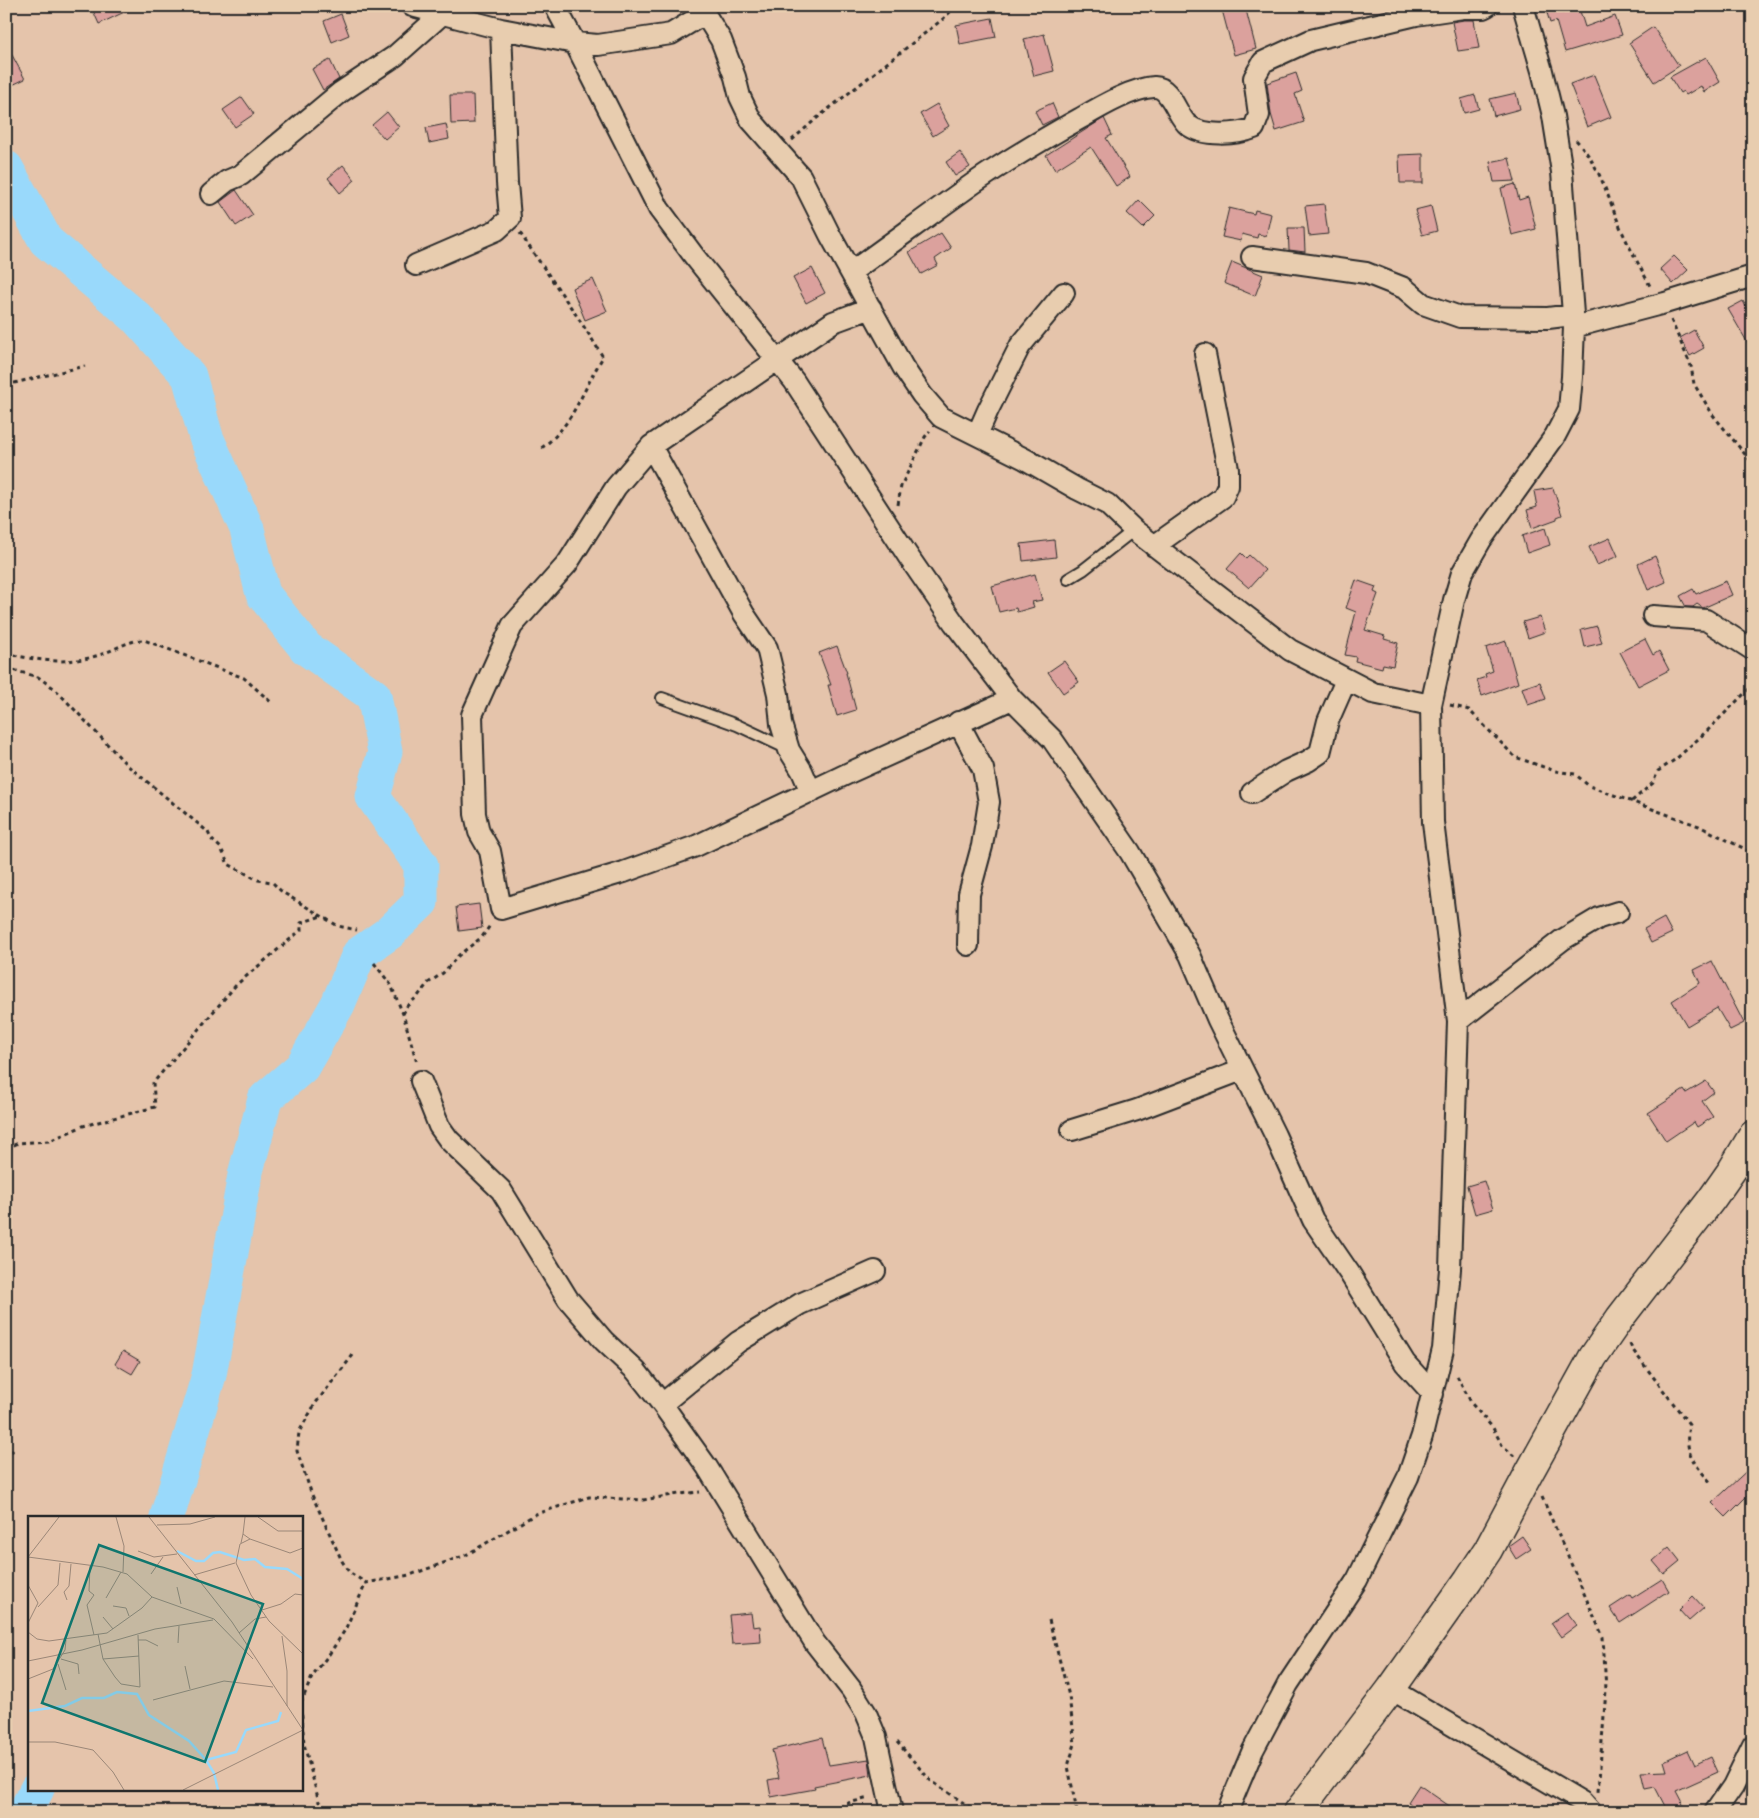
<svg xmlns="http://www.w3.org/2000/svg" width="1759" height="1818" font-family="Itim,sans-serif">
  <style>
    .lines { fill: none; stroke-linecap: round; stroke-linejoin: round }
    .river { stroke: #99d9fb; stroke-width: 35 }
    .building { fill: #dba19d; stroke: #2b2b2b }
    .lane-casing { stroke: #2b2b2b; stroke-width: 14 }
    .street-casing { stroke: #2b2b2b; stroke-width: 24 }
    .secondary-casing { stroke: #2b2b2b; stroke-width: 31 }
    .path { stroke: #2b2b2b; stroke-width: 3; stroke-dasharray: 4 4; stroke-linecap: butt }
    .lane { stroke: #e8cdaf; stroke-width: 10 }
    .street { stroke: #e8cdaf; stroke-width: 20 }
    .secondary { stroke: #e8cdaf; stroke-width: 28 }
    .inset-river { fill: none; stroke: #99d9fb; stroke-width: 2.5 }
    .inset-road { fill: none; stroke: #9b8778; stroke-width: 1 }
    .view { fill: #0f766e; fill-opacity: 0.15; stroke: #0f766e; stroke-width: 2.5 }
    .inset-edge { fill: none; stroke: #2b2b2b; stroke-width: 2.5 }
  </style>
  <rect width="100%" height="100%" fill="#e5c4ab"/>
  <filter id="ink" filterUnits="userSpaceOnUse"><feTurbulence type="fractalNoise" baseFrequency=".02" numOctaves="2"/><feDisplacementMap in="SourceGraphic" scale="10" xChannelSelector="R" yChannelSelector="G"/><feConvolveMatrix kernelMatrix="1 2 1 2 8 2 1 2 1" color-interpolation-filters="sRGB"/></filter>
  <g filter="url(#ink)">
    <g class="lines">
      <path class="river" d="M6,168L46,241L136,317L189,376L206,437L247,529L263,594L306,648L374,696L385,752L373,797L421,865V902L389,933L359,954L338,1004L302,1067L265,1099L245,1175L209,1375L167,1517
        M25,1812L37,1789"/>
    </g>
    <path class="building" d="M91,6H137L99,24Z
      M1221,6H1245L1256,49L1234,55Z
      M1545,6H1561L1562,13L1579,8L1585,27L1615,16L1622,35L1565,52L1556,21L1550,23Z
      M341,14L349,35L332,42L324,21Z
      M992,18L996,37L960,44L956,25Z
      M1464,20H1474L1479,48L1458,51L1452,22Z
      M1653,27L1679,66L1654,82L1629,43Z
      M1044,34L1054,71L1034,76L1024,39Z
      M6,44L25,79L6,88Z
      M1706,57L1720,82L1704,92L1701,86L1686,95L1683,91L1680,93L1670,77Z
      M330,60L339,79L323,90L312,69Z
      M1296,73L1302,91L1295,94L1304,122L1276,131L1271,114L1267,83Z
      M1594,75L1611,117L1587,127L1570,84Z
      M1516,93L1520,109L1494,116L1490,99Z
      M450,95H473L474,123L451,124Z
      M1475,95L1479,109L1464,113L1461,99Z
      M242,97L254,114L235,127L223,110Z
      M1052,103L1058,117L1042,125L1035,111Z
      M937,104L949,126L933,136L920,114Z
      M387,112L399,127L385,139L372,125Z
      M1104,118L1112,135L1106,138L1130,177L1116,186L1091,147L1055,170L1046,155Z
      M446,124L449,139L429,143L426,128Z
      M960,152L970,167L955,176L946,162Z
      M1423,154V183H1400L1399,155Z
      M1509,158L1515,181L1494,182L1490,162Z
      M343,165L355,180L340,193L328,178Z
      M1515,184L1519,200L1528,197L1536,229L1512,235L1501,188Z
      M236,190L253,215L236,226L220,202Z
      M1139,200L1155,216L1143,228L1127,213Z
      M1324,204L1328,234L1309,236L1305,206Z
      M1431,206L1437,231L1422,235L1415,210Z
      M1229,208L1254,214L1255,210L1271,214L1266,236L1258,234L1257,238L1242,234L1241,241L1222,237Z
      M1288,228H1304L1305,252L1289,250Z
      M941,233L951,248L935,259L938,265L921,274L909,252Z
      M1674,256L1688,270L1673,284L1660,269Z
      M1232,262L1263,275L1255,296L1224,283Z
      M812,268L825,293L806,303L793,278Z
      M593,279L607,311L585,320L572,288Z
      M1743,301L1753,320V352L1728,309Z
      M1694,330L1704,348L1690,356L1680,338Z
      M1553,488L1562,515L1557,517V519L1532,528L1527,510L1537,507L1534,491Z
      M1545,528L1550,545L1527,553L1522,536Z
      M1610,538L1618,556L1597,565L1589,547Z
      M1054,540L1056,557L1023,561L1021,544Z
      M1241,553L1246,558L1249,555L1265,570L1249,588L1227,569Z
      M1655,556L1666,582L1648,590L1638,564Z
      M1035,574L1042,600L1032,602L1034,607L1017,612L1016,608L999,612L992,586Z
      M1356,580L1376,587L1374,592L1378,594L1365,630L1385,636L1384,639L1398,643L1393,666L1383,664L1382,668L1355,661L1356,657L1345,655L1356,612L1346,608Z
      M1726,581L1732,595L1703,608L1697,604L1693,607H1686L1680,596L1693,589L1696,594Z
      M1540,617L1545,632L1528,638L1523,622Z
      M1597,626L1602,643L1585,647L1581,630Z
      M1645,639L1653,655L1659,651L1669,670L1638,686L1620,652Z
      M1506,641L1518,683L1482,696L1477,680L1486,677L1485,674L1493,671L1486,648Z
      M837,646L847,673H846L856,710L837,716L828,685H831L819,653Z
      M1064,661L1079,682L1063,693L1048,672Z
      M1540,682L1546,699L1528,705L1522,688Z
      M479,904L482,928L459,931L456,907Z
      M1664,918L1672,933L1651,943L1644,929Z
      M1712,961L1744,1023L1730,1030L1717,1008L1687,1026L1672,1001L1700,983L1694,970Z
      M1706,1081L1714,1092L1702,1101L1713,1117L1697,1127L1694,1122L1666,1141L1648,1113L1684,1090L1686,1093Z
      M1484,1181L1493,1209L1475,1214L1467,1186Z
      M123,1351L140,1361L132,1374L115,1364Z
      M1753,1465V1490L1726,1517L1712,1503Z
      M1522,1536L1531,1549L1516,1559L1508,1546Z
      M1669,1547L1680,1561L1664,1574L1653,1561Z
      M1662,1579L1669,1591L1620,1623L1610,1608L1630,1595L1632,1598Z
      M1693,1596L1704,1608L1689,1621L1679,1610Z
      M1567,1612L1577,1625L1561,1637L1551,1623Z
      M751,1613L753,1627L760,1626L761,1642L732,1644L729,1615Z
      M822,1738L829,1765L869,1759L871,1775L814,1786L815,1789L771,1797L768,1780L779,1778L772,1750Z
      M1687,1750L1694,1765L1711,1757L1718,1772L1676,1791L1687,1812H1668L1655,1787L1645,1789L1641,1772L1667,1771L1664,1761Z
      M1419,1785L1458,1812H1422L1408,1802Z"/>
    <g class="lines">
      <defs>
        <path id="lane" d="M1068,579L1083,570L1134,530
          M662,698L737,725L788,749"/>
        <path id="street" d="M412,6L501,29L575,43L598,45L671,34L704,14
          M555,6L575,43L659,209L694,256L794,381L908,556L954,623L1012,699L1052,739L1130,852L1190,955L1218,1020L1275,1135L1313,1220L1350,1274L1405,1363L1433,1394
          M700,6L721,40L735,77L740,97L751,120L801,177L830,235L903,367L922,395L941,417L1025,459L1077,489L1107,504L1134,530L1290,650L1373,693L1431,705
          M211,194L227,181L241,175L341,92L395,56L441,15
          M1252,257L1366,273L1404,288L1423,304L1460,317L1548,318L1572,315
          M416,265L497,230L510,218L507,183L501,29
          M851,272C892,243 933,212 974,183C1008,160 1045,138 1081,118C1100,107 1132,88 1154,87C1171,86 1177,117 1188,125C1203,137 1237,135 1254,128L1259,115L1254,78L1263,62L1311,40L1416,15L1463,8H1483L1487,6
          M871,308L833,322L651,446L616,487L567,564L512,626L472,715L475,814L479,832L490,851L501,909L624,872L696,846L851,772L1012,699
          M1574,327L1665,303L1753,276
          M977,435L988,410L1020,346L1064,293
          M651,446L744,614L767,648L778,694L781,724L789,750L802,771L811,792
          M1154,546L1223,497L1228,486V469L1205,354
          M1653,616L1706,620L1753,650
          M958,722L983,769L989,802L982,846L969,894L968,945
          M1252,793L1286,771L1308,761L1320,753L1328,721L1346,680
          M1458,1021L1562,940L1599,918L1618,912
          M421,1081L439,1126L449,1140L501,1190L568,1299L604,1341L636,1371L662,1404L707,1467L815,1643L851,1689L866,1713L876,1737L892,1812
          M1072,1130L1137,1110L1242,1070
          M662,1404L738,1342L800,1304L875,1271
          M1391,1689L1582,1802L1591,1812
          M1227,1812L1253,1750L1288,1684L1357,1580L1408,1477L1422,1436L1443,1349L1450,1269L1458,1021L1433,822L1431,705L1454,600L1462,573L1481,540L1555,436L1569,409L1572,377L1574,327L1562,172L1553,116L1542,71L1523,6
          M1715,1812L1733,1786L1753,1745"/>
        <path id="secondary" d="M1298,1812L1391,1689L1468,1580L1488,1550L1530,1471L1593,1357L1620,1318L1711,1200L1732,1170L1753,1135"/>
      </defs>
      <use href="#lane" class="lane-casing"/>
      <use href="#street" class="street-casing"/>
      <use href="#secondary" class="secondary-casing"/>
      <path class="path" d="M792,140L817,118L943,19L956,6
        M1576,140C1600,165 1608,198 1621,229C1630,249 1641,268 1651,288
        M520,233C548,275 577,314 603,357C584,387 572,428 541,448
        M1671,320L1691,366L1694,384L1713,415L1753,464
        M6,385L85,366
        M898,505L901,486L925,437L930,431
        M6,653C36,661 70,665 99,655C115,650 128,640 144,640L244,678L272,703
        M6,668L38,677L55,689L127,765L208,832L211,839L221,848L228,864L258,880L272,882L282,892L338,926L357,930
        M1450,705L1469,710L1515,757L1555,771L1575,774L1589,786L1699,826L1753,853
        M1632,801L1653,783L1658,771L1676,759L1708,730L1753,685
        M374,963L391,985L403,1014L417,1063
        M403,1014L407,1006L418,996L428,983L443,973L459,955L482,937L491,924
        M6,1148L19,1143L49,1141L83,1126L155,1107L153,1083L236,985L301,930V923L321,916
        M1630,1344L1632,1349L1689,1424C1684,1454 1693,1462 1712,1484
        M353,1355L315,1404L299,1432L297,1451L312,1495L342,1561L349,1572L366,1583
        M1457,1376L1472,1404L1493,1428L1502,1445L1514,1456
        M6,1458L13,1450
        M1542,1497L1603,1637L1606,1690L1598,1792
        M1049,1620L1069,1696L1075,1744L1068,1766L1077,1812
        M301,1703L312,1677L330,1653L345,1630L366,1583L410,1575L466,1555L536,1514L589,1497L643,1500L679,1494L700,1492
        M301,1706L304,1744L319,1802L332,1812
        M897,1742L930,1780L977,1812
        M833,1812L844,1804L869,1798"/>
      <use href="#lane" class="lane"/>
      <use href="#street" class="street"/>
      <use href="#secondary" class="secondary"/>
    </g>
  </g>
  <g transform="translate(28 1516)">
    <rect width="275" height="275" fill="#e5c4ab"/>
    <path class="inset-river" d="M149,35L168,45H176L185,37L192,36L216,44L227,43L237,51L259,53L275,63M0,195L37,190L54,182H76L89,176L109,178L121,199L161,225L178,244L186,257L190,274M178,244L208,236L218,214L250,205L253,196"/>
    <path class="inset-road" d="M88,1L96,30L95,56M121,1L204,106L275,214M230,1L250,15H275M129,9L162,8L187,1M215,18L217,1M213,27L215,18L222,23M275,32L262,37L222,23L212,28L208,47L223,79L241,105L275,138M110,35L126,41L149,38M0,41L75,51L99,58L124,81L186,103L225,143M0,41L31,1M62,50L61,75L66,79L59,89L66,119M123,58L135,41M166,59L207,47M0,69L10,87L0,107M149,71L153,88M78,82L93,56M39,84L36,76L41,70L43,48M85,90L98,92L101,100M10,91L30,69L32,47M234,94L253,88L267,78L275,79M75,101L85,113M0,116L9,123L21,125L79,117L114,92L124,81M211,117L227,103L238,101M70,118L75,143L87,161L93,168L112,171L110,119M254,120L259,155V190M110,124H118L130,130M150,127L151,110M33,143L50,148L51,158M75,143L111,140M0,145L54,134L127,113L185,104M30,148L38,174M157,150L162,173M0,163L25,153L37,134L38,124M125,184L196,165L245,171M0,226H27L65,234L85,256L96,274M155,274L275,214"/>
    <path class="view" d="M71,29L235,88L177,246L14,187Z"/>
    <rect width="275" height="275" class="inset-edge"/>
  </g>
  <rect width="1759" height="1818" fill="none" stroke="#e8cdaf" stroke-width="25"/>
  <rect x="12" y="12" width="1734" height="1793" fill="none" stroke="#2b2b2b" stroke-width="2" filter="url(#ink)"/>
</svg>
